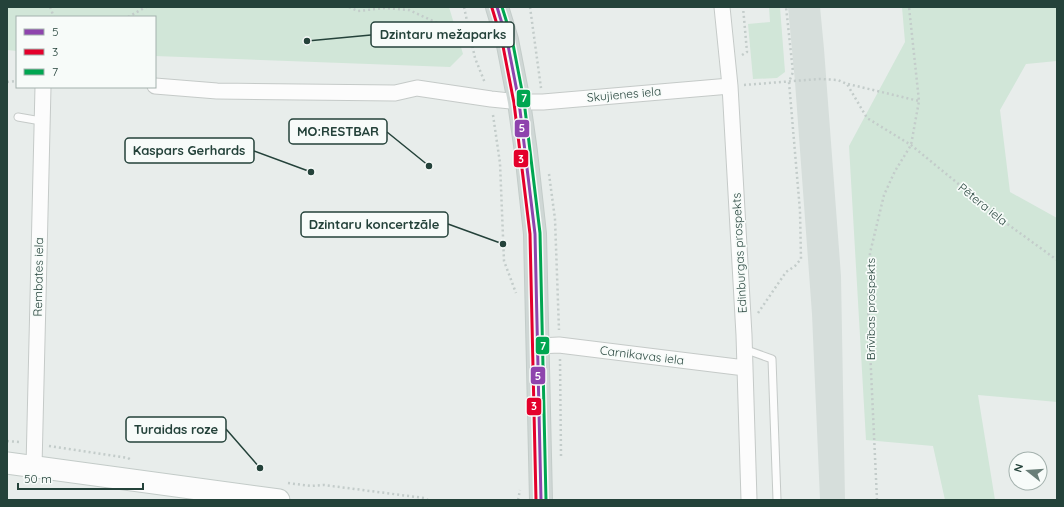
<svg xmlns="http://www.w3.org/2000/svg" width="1064" height="507" font-family="Quicksand,sans-serif">
  <style>
    .built { fill: #d6dedb }
    .green { fill: #d1e6d8 }
    .lines { fill: none; stroke-linecap: round; stroke-linejoin: round }
    .lane-casing { stroke: #c5cac8; stroke-width: 9 }
    .street-casing { stroke: #c5cac8; stroke-width: 17 }
    .secondary-casing { stroke: #c3cbc8; stroke-width: 23 }
    .primary-casing { stroke: #c3ccc9; stroke-width: 24 }
    .path { stroke: #c3ccca; stroke-width: 2.5; stroke-dasharray: 2 3; stroke-linecap: butt }
    .lane { stroke: #fcfcfc; stroke-width: 7 }
    .street { stroke: #fcfcfc; stroke-width: 15 }
    .secondary { stroke: #fcfcfc; stroke-width: 21 }
    .primary { stroke: #cfd7d5; stroke-width: 22 }
    .bus-1-casing { stroke: #f7fbf9; stroke-width: 6 }
    .bus-2-casing { stroke: #f7fbf9; stroke-width: 6 }
    .bus-3-casing { stroke: #f7fbf9; stroke-width: 6 }
    .bus-1 { stroke: #8e44ad; stroke-width: 3 }
    .bus-2 { stroke: #e4002b; stroke-width: 3 }
    .bus-3 { stroke: #00a651; stroke-width: 3 }
    .labels { text-anchor: middle; dominant-baseline: central; stroke-width: 3.5; stroke-linejoin: round; paint-order: stroke }
    .street-label { font-size: 12px; fill: #24423a; stroke: #f7fbf9 }
    .leader { fill: none; stroke: #24423a; stroke-width: 1.5 }
    .callout-dot { fill: #24423a; stroke: #f7fbf9; stroke-width: 1.5 }
    .callout { fill: #f7fbf9; stroke: #24423a; stroke-width: 1.5 }
    .callout-label { font-size: 13px; text-anchor: middle; font-weight: bold; fill: #24423a }
    .line-badge { stroke: #f7fbf9; stroke-width: 1.5 }
    .badge-label { font-size: 11px; text-anchor: middle; font-weight: bold; fill: #fff }
  </style>
  <rect width="100%" height="100%" fill="#e8edeb"/>
  <path class="built" d="M788,7H820L824,49L841,276L845,500H820L812,314L795,82Z"/>
  <path class="green" d="M7,7H449L463,54L450,67L155,56V17H17V51L7,50Z
    M769,7H780L785,72L777,78L753,79L748,24L770,22Z
    M902,7H1057V61L1026,64L1000,110L1010,192L1057,218V402L978,395L995,500H945L933,446L866,440L849,146L905,42Z"/>
  <g class="lines">
    <defs>
      <path id="lane" d="M18,117L41,121
        M744,349L772,359L777,500"/>
      <path id="street" d="M722,7L730,86L744,335L749,500
        M155,86L217,91L395,93L417,88L491,99L519,102H543L730,86
        M538,346L559,345L745,368
        M34,467L43,87"/>
      <path id="secondary" d="M7,463L279,500"/>
      <path id="primary" d="M497,7L507,40L519,102L526,152L535,234L541,500"/>
    </defs>
    <use href="#lane" class="lane-casing"/>
    <use href="#street" class="street-casing"/>
    <use href="#secondary" class="secondary-casing"/>
    <use href="#primary" class="primary-casing"/>
    <path class="path" d="M50,7L54,17
      M349,7L358,11L385,8L409,10L457,32L469,27
      M464,7L475,58L485,83
      M530,7L541,88
      M128,17L146,7
      M742,55L747,52L743,7
      M7,82L17,81
      M848,84L919,101
      M744,85L819,79L838,80L847,84L867,118L911,145L1006,223L1057,260
      M493,115L500,163L504,261L516,293
      M549,174L555,219L559,330
      M758,313L786,272L795,266L801,259L800,211L789,82L793,72L786,7
      M560,359L561,456
      M7,441L19,442
      M49,446L128,458L131,460
      M288,483L311,486L324,485L424,498L428,500
      M518,500L520,490
      M877,500L868,306L870,253L884,195L895,171L911,145L919,101L909,7"/>
    <use href="#lane" class="lane"/>
    <use href="#street" class="street"/>
    <use href="#secondary" class="secondary"/>
    <use href="#primary" class="primary"/>
    <defs>
      <path id="bus-1" d="M497,7L507,40L519,102L535,234L541,500"/>
      <path id="bus-2" d="M492,8L502,41L514,103L530,234L536,500"/>
      <path id="bus-3" d="M502,7L512,39L524,101L540,233L546,500"/>
    </defs>
    <use href="#bus-1" class="bus-1-casing"/>
    <use href="#bus-2" class="bus-2-casing"/>
    <use href="#bus-3" class="bus-3-casing"/>
    <use href="#bus-1" class="bus-1"/>
    <use href="#bus-2" class="bus-2"/>
    <use href="#bus-3" class="bus-3"/>
  </g>
  <g class="labels">
    <g class="street-label">
      <text transform="translate(624 94) rotate(-5)">Skujienes iela</text>
      <text transform="translate(983 204) rotate(39)">Pētera iela</text>
      <text transform="translate(739 253) rotate(-93)">Edinburgas prospekts</text>
      <text transform="translate(38 277) rotate(-89)">Rembates iela</text>
      <text transform="translate(870 309) rotate(-90)">Brīvības prospekts</text>
      <text transform="translate(642 355) rotate(7)">Carnikavas iela</text>
    </g>
  </g>
  <path class="leader" d="M307 41L371 35M429 166L387 132M311 172L254 151M503 244L448 224M260 468L226 429"/>
  <g class="callout-dot">
    <circle cx="307" cy="41" r="4"/>
    <circle cx="429" cy="166" r="4"/>
    <circle cx="311" cy="172" r="4"/>
    <circle cx="503" cy="244" r="4"/>
    <circle cx="260" cy="468" r="4"/>
  </g>
  <g class="callout">
    <rect x="371" y="22" width="143" height="25" rx="4"/>
    <rect x="289" y="119" width="98" height="25" rx="4"/>
    <rect x="125" y="138" width="129" height="25" rx="4"/>
    <rect x="301" y="212" width="147" height="25" rx="4"/>
    <rect x="126" y="417" width="100" height="25" rx="4"/>
  </g>
  <g class="callout-label">
    <text x="443" y="39">Dzintaru mežaparks</text>
    <text x="338" y="136">MO:RESTBAR</text>
    <text x="189" y="155">Kaspars Gerhards</text>
    <text x="374" y="229">Dzintaru koncertzāle</text>
    <text x="176" y="434">Turaidas roze</text>
  </g>
  <g class="line-badge">
    <rect x="516" y="89" width="15" height="19" rx="4" fill="#00a651"/>
    <rect x="514" y="119" width="16" height="19" rx="4" fill="#8e44ad"/>
    <rect x="513" y="149" width="16" height="19" rx="4" fill="#e4002b"/>
    <rect x="535" y="336" width="15" height="19" rx="4" fill="#00a651"/>
    <rect x="530" y="366" width="16" height="19" rx="4" fill="#8e44ad"/>
    <rect x="526" y="397" width="16" height="19" rx="4" fill="#e4002b"/>
  </g>
  <g class="badge-label">
    <text x="524" y="102">7</text>
    <text x="522" y="132">5</text>
    <text x="521" y="163">3</text>
    <text x="543" y="350">7</text>
    <text x="538" y="380">5</text>
    <text x="534" y="410">3</text>
  </g>
  <rect width="1064" height="507" fill="none" stroke="#24423a" stroke-width="16"/>
  <rect x="16" y="16" width="140" height="72" fill="#f7fbf9" stroke="#a3b1ad"/>
  <rect x="24" y="29" width="20" height="6" fill="#8e44ad" stroke="#a3b1ad"/>
  <text x="52" y="36" font-size="12" fill="#24423a">5</text>
  <rect x="24" y="49" width="20" height="6" fill="#e4002b" stroke="#a3b1ad"/>
  <text x="52" y="56" font-size="12" fill="#24423a">3</text>
  <rect x="24" y="69" width="20" height="6" fill="#00a651" stroke="#a3b1ad"/>
  <text x="52" y="76" font-size="12" fill="#24423a">7</text>
  <g transform="translate(1028 471) rotate(287)"><circle r="19" fill="#f7fbf9" stroke="#a3b1ad"/>
  <path d="M0-3L7 15L0 10L-7 15Z" fill="#697e78"/>
  <text y="-6" font-size="11" font-weight="bold" text-anchor="middle" fill="#24423a">N</text>
  </g>
  <path d="M18 483v6h125v-6" fill="none" stroke="#24423a" stroke-width="2"/>
  <text x="24" y="483" font-size="12" fill="#24423a" stroke="#f7fbf9" stroke-width="3" paint-order="stroke">50 m</text>
</svg>
